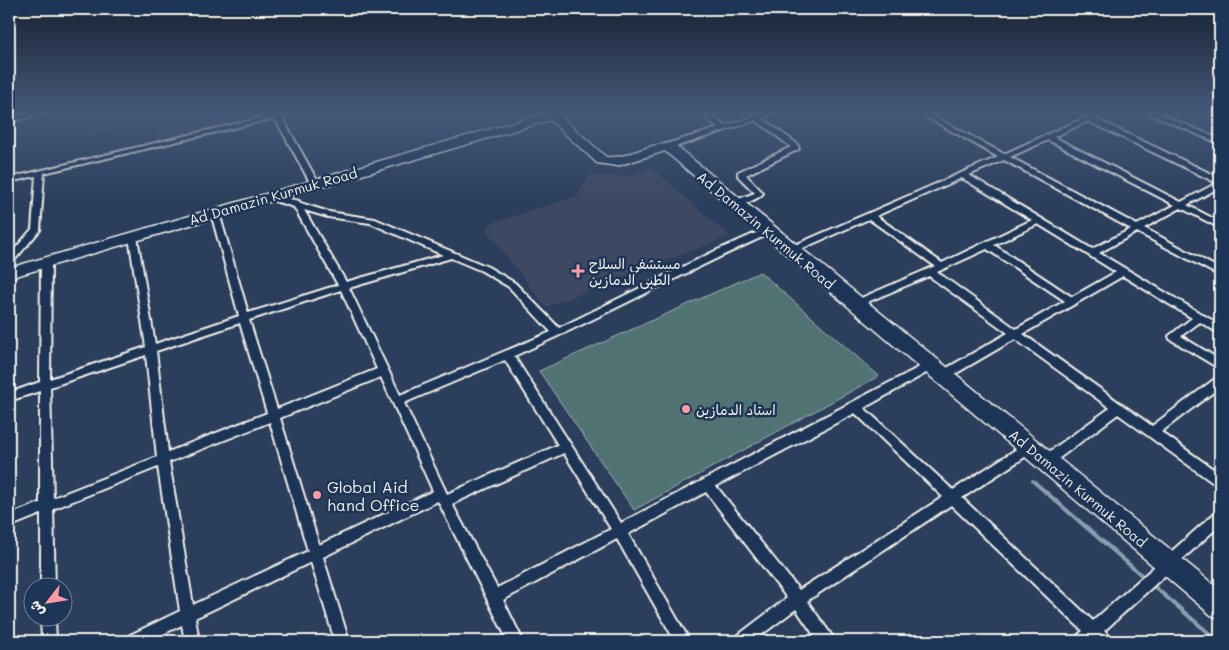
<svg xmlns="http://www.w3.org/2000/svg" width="1229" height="650" font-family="Mali,'Playpen Sans Arabic',sans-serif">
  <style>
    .built { fill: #3c4862 }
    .green { fill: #517373; stroke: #a2b2ae }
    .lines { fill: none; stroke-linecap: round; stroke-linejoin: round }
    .stream { stroke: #8b9eb0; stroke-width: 4 }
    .minor-casing { stroke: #f4f1e8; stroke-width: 4 }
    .trunk-casing { stroke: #f4f1e8; stroke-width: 3 }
    .minor { fill: #1d3557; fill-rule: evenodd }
    .trunk { fill: #1d3557; fill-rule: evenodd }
    .poi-dot { fill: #ff9aa2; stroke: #1d3557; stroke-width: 2 }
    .labels { text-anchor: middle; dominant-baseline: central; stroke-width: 5; stroke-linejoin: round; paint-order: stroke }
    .street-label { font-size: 14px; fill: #f4f1e8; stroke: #1d3557 }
    .poi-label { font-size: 14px; fill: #f4f1e8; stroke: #1d3557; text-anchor: start }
    .near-poi-label { font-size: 16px; fill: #f4f1e8; stroke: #1d3557; text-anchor: start }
  </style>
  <rect width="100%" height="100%" fill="#2b3e5c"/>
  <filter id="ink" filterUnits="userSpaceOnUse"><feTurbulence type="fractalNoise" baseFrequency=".02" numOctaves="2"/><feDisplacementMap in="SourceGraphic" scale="10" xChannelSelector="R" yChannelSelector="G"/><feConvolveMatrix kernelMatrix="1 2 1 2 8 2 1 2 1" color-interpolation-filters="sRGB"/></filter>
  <g filter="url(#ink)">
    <path class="built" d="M82,112H344L287,127L280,113L158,143L150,122L86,137Z
      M651,167L730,236L546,307L486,230L492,223L577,196L589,175L626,176Z"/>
    <path class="green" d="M760,272L879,376L634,510L539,371Z"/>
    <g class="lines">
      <path class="stream" d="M1033,481L1146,579
        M1150,583L1218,641"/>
      <defs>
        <path id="minor" d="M37,112H49L9,122V118Z
          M273,112H279L319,184L318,186H315L311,184L275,118L44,173L40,230L12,263L9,264V256L32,229L36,176L9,182V178L243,122L273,114Z
          M699,112H706L725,126L769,112H778L762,118L797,144L799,149L746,175L763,193C758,200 742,205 733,205V201L755,193L738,176V172L791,147L756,120L669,149H663V145L719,128Z
          M918,112H926L1004,154L1097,112H1105L1094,118L1220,178V187L1187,205L1220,222V228L1181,208L1144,228L1220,269V276L1137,232L1099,253L1220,325V334L1200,322L1181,336L1220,360V369L1170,339L1169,336L1192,318L1123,276L1023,334L1152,426L1216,378L1220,377V387L1161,432L1220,474V486L1216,485L1118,414L1050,465L1046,466L1042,465L1040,461L1042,457L1110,408L1015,339L948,378H940L939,375L940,372L1008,333L929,276L858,306H852L850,304L852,302L935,266L869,219L794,252H788L787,250L788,248L998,157ZM1088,121L1217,183L1181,202L1054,137ZM1048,140L1175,205L1137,225L1010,157ZM1004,160L1131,229L1092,249L969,175ZM962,178L1032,220L942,263L876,216ZM1038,224L1116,272L1072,297L994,245ZM987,249L1065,301L1016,329L937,272Z
          M1146,112H1155L1220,139V144Z
          M1212,112H1220V116L1213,113Z
          M268,195H271L299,201L300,203L329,212L375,219L488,267L515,283L559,328L713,252L765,229H771L772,231L771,233C684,272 601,318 514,356L621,523L931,361L935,362L936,365L935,368L864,408L953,490L1026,443L1030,442L1034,443L1036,447L1034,451L962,498L1093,621L1215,513L1220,511V525L1104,631L1109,636L1111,641H1075L1077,636L1083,631L951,505L807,601L832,636L834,641H818L796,609L753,641H735L737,636L787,598L706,492L628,534L690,641H675L617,539L503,600L523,641H508L438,501L323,557L349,641H335L311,562L195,618L199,641H185L182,625L148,641H126L128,636L180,611L158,467L53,509L55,588H41V514L9,527V515L40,503V391L9,401V393L40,382L41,263L46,260L51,263L50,379L146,347L129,237L130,235L133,234L137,237L155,344L239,316L211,213L212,211L215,210L219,213L248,313L338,285L294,207L268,199ZM304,210L328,217L370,223L443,255L346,282ZM451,258L482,271L509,287L551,332L400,395L349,288ZM341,290L377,369L277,409L249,320ZM240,323L267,413L168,452L156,351ZM146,355L157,457L53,498L50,387ZM505,360L558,445L447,494L404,403ZM381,377L433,491L319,545L280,418ZM855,413L943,497L799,590L716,486ZM270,422L308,551L193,605L169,462ZM564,453L611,529L497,588L452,504Z
          M41,618H55L56,641H42Z"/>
        <path id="trunk" d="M550,112H556L606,157C629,160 654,138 676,146L1220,590V618L1211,615L665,151L617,166L597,163L550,120L9,278V268Z"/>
      </defs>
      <use href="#minor" class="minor-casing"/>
      <use href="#trunk" class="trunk-casing"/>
      <use href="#minor" class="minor"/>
      <use href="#trunk" class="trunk"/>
    </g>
  </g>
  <linearGradient id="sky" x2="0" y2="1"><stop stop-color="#182233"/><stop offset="0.55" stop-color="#445878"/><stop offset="1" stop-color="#445878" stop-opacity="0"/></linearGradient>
  <rect width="1229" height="203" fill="url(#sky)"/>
  <g class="poi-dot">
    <path d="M575.5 263.5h5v5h5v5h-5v5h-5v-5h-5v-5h5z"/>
    <circle cx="686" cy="409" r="5"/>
    <circle cx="317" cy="495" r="5"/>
  </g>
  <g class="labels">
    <g class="street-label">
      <text transform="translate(273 196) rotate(-16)">Ad Damazin Kurmuk Road</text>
      <text transform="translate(766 230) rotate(40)">Ad Damazin Kurmuk Road</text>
      <text transform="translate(1078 488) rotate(40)">Ad Damazin Kurmuk Road</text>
    </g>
    <g class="poi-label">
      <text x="589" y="263">مستشفى السلاح<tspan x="589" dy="16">الطبى الدمازين</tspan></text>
      <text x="696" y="409">استاد الدمازين</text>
    </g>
    <g class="near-poi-label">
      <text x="327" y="486">Global Aid<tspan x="327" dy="18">hand Office</tspan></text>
    </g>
  </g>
  <rect width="1229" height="650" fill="none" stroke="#1d3557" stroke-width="30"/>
  <rect x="15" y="15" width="1199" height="620" fill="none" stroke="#f4f1e8" stroke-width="2" filter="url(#ink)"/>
  <g transform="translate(48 602) rotate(239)"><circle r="24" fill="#1d3557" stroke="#738091"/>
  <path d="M0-4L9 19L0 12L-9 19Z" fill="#ff9aa2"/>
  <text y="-8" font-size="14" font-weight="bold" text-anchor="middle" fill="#f4f1e8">ش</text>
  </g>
</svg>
